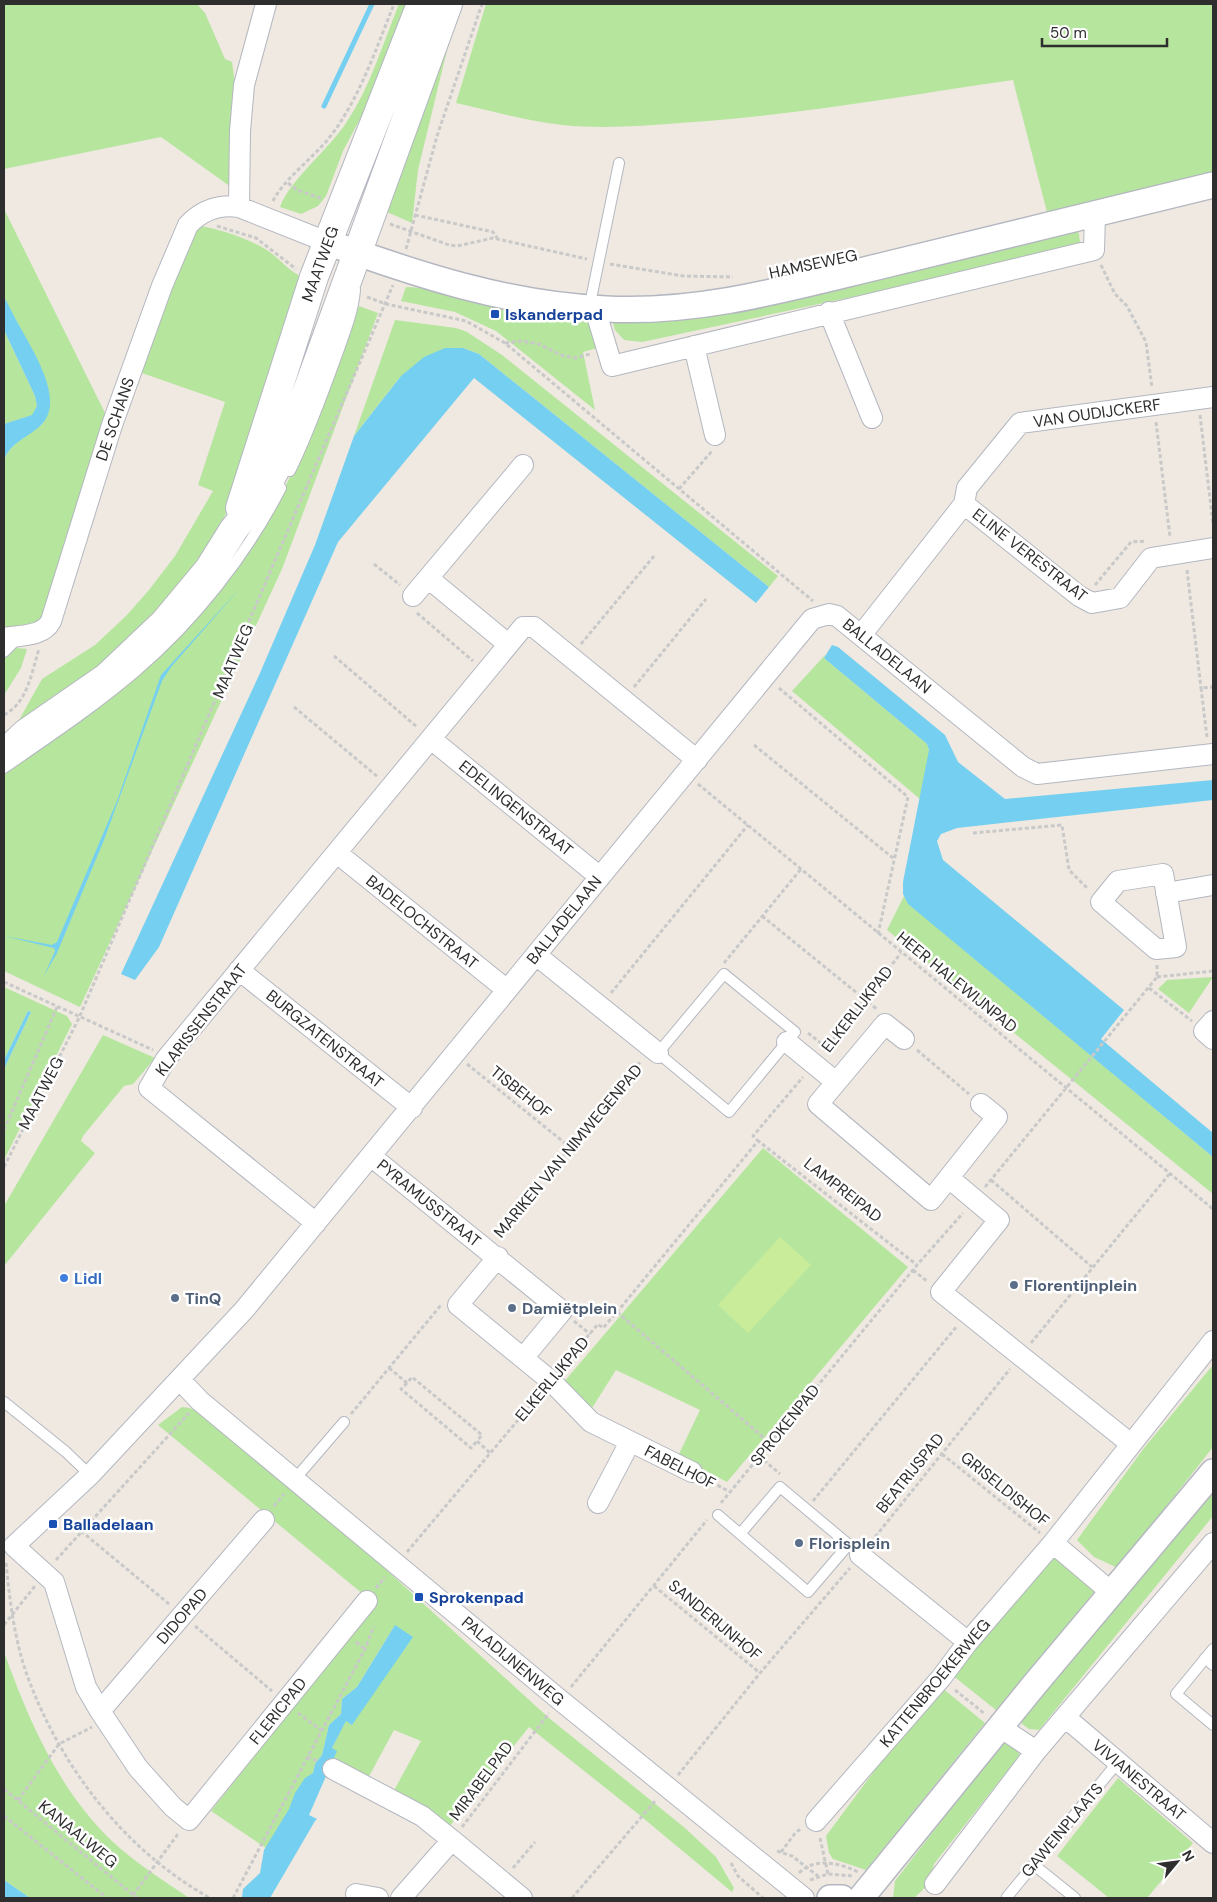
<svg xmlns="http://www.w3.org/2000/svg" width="1217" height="1902" font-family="'DM Sans',sans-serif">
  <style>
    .green { fill: #b6e59e }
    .pitch { fill: #c9ec9a }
    .water { fill: #75cff0 }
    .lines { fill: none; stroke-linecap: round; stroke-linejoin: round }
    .stream { stroke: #75cff0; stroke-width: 5 }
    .service-casing { stroke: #b4b7c1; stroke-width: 12 }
    .minor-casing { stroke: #b4b7c1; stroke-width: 22 }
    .tertiary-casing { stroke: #b4b7c1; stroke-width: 28 }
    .secondary-casing { stroke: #b4b7c1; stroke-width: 30 }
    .path { stroke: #c9c9c9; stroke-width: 3; stroke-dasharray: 4 2.5; stroke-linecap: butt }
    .service { stroke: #fff; stroke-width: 10 }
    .minor { stroke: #fff; stroke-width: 20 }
    .tertiary { stroke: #fff; stroke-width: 25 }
    .secondary { stroke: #fff; stroke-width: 28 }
    .transit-dot { fill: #1a4fb4; stroke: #fff; stroke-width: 2 }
    .shop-dot { fill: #3f7fe0; stroke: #fff; stroke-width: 2 }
    .service-dot { fill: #5c6f8a; stroke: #fff; stroke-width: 2 }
    .labels { text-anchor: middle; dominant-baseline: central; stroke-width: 5; stroke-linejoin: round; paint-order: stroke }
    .street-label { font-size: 16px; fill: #2e2e2e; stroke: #fff }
    .transit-label { font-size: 16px; font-weight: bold; fill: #164399; stroke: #fff; text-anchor: start }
    .shop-label { font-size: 16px; font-weight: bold; fill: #366cbe; stroke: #fff; text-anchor: start }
    .service-label { font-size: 16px; font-weight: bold; fill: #4e5e75; stroke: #fff; text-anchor: start }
  </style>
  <rect width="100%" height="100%" fill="#efe9e1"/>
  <path class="green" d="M4,4H197L205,13L225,59L232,62L236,91L231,187L161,137L4,169Z
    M399,4H409L371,98L343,151L326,196L318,206L301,214L280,207C289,181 329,149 346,123C370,88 383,43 399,4Z
    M486,4H1213V172L1047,212L1013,80C902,96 792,116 680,123C641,126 602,129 563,125C527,121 491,111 456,103Z
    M450,38L418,170L412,223L387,212Z
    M4,209L108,419L47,610L36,626L4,633V461C9,443 30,435 43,423L18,325L4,297Z
    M199,226C218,228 256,241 271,253C284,263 288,271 305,278L237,494L199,561L156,617L58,702L19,720L42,679L95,645L127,615L149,590L175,556L213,491L198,485L225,402L139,372L186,244Z
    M1078,229L1081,248L642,342L624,340L615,330L612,320Z
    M406,287L424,288L511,310L594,319L601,347L583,352L595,410L496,331L455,312L401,301Z
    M359,306L378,313L282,569L80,1007L4,971V775L100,706L147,668L271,514L311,436Z
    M395,320L456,328L467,332L502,355L778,576L769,587L479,354L463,348L400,377L354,436Z
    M4,330L35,396L37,406L33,415L4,424Z
    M6,647L27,649L21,668L4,695V654Z
    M826,654L824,658L927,744C934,759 924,783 920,799L792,691Z
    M904,896L909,904L1213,1157V1194L887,930Z
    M1213,977L1189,1013L1158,989L1167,980Z
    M4,987L67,1016L72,1024L4,1160V1069L31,1012L28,1011L4,1060Z
    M103,1035L155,1058L133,1084L124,1086L83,1136L81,1141L95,1153L4,1266V1206Z
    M763,1148L908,1267L727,1482L678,1456L700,1410L616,1370L592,1408L563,1383Z
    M1213,1365V1447L1118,1568L1094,1557L1077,1540L1144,1448Z
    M182,1407L190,1408L203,1415L337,1525L549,1718L685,1828L716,1857L734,1888L732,1892L637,1813L529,1727L449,1827L392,1794L421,1741L394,1730L366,1782L332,1763V1748L346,1720L352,1725L395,1625L357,1687L342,1699L341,1714L329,1725L322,1755L315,1764L313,1773C299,1782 297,1794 290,1808C283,1821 274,1836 266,1848L211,1811L375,1604L158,1425Z
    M1213,1478V1516L1039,1730L1029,1729L1022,1724L1020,1718Z
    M1058,1548L1099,1586L996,1710L952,1675Z
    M4,1652C29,1721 59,1791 113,1842C137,1864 163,1880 189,1898H30L4,1880Z
    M941,1687L985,1723L866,1870L833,1859L829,1853L826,1836L886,1755Z
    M1009,1742L1016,1748L1020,1755L934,1864L929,1884L914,1898H893L895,1881L1001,1744Z
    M1118,1778L1193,1843L1147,1898H1109L1057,1856Z"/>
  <path class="pitch" d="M780,1237L811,1265L748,1333L718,1305Z"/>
  <path class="water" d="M4,297C10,307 14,317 20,327C33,351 66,401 41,425C29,437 9,443 4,461V424L32,415L37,406L35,396L4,330Z
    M445,348H463L479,354L769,587L756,603L474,378L338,542L159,947L135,980L121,974L260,673L315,545L354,436L401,376L424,357Z
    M242,586L171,667L162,681L104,840L57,953L44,976L55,951L54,948L4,936L52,945L57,942L117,801L161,675Z
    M832,645L838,647L945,735L958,762L1005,799L1213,780V800L957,828L941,834L937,841L943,860L1124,1010L1101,1039L1213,1133V1157L908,904L903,894V882L929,750L927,744L824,658Z
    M28,1011L31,1012L4,1069V1060Z
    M395,1625L413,1637L352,1725L346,1721L332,1748L337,1751L309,1815L317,1819L315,1821L270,1898H242L243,1889L260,1873L264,1850L289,1809L295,1793L305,1778L313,1773L315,1764L322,1755L329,1725L341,1714L342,1699L357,1687Z
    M4,1880L30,1898H4Z"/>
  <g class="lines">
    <path class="stream" d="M324,106L372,4"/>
    <defs>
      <path id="service" d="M595,309L591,299L619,163
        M290,471C308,435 321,398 335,360C343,337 353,314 355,290
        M4,652L18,638
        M4,768C49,737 94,707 135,672C194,622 246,556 281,488
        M724,974L795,1032L729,1112L658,1053Z
        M4,1402L66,1452L90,1475
        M295,1479L344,1422
        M718,1515L808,1592L849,1544
        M740,1534L780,1487L854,1549
        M1213,1649L1176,1694L1213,1725
        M1205,1658L1213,1665
        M1034,1865L1075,1898
        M1008,1898L1007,1897L1118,1762"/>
      <path id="minor" d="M239,207L240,131L244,85L266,4
        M595,309L612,366L1094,250L1095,214
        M829,312L872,418
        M694,346L715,435
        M964,504L1079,596L1092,603L1120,598L1151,558L1213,548
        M428,578L508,644
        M413,596L523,465
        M862,634L964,504L967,488L1020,423L1213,397
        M4,638C20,635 43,637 51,621L112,425L162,286L188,225C202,210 220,204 239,207L327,242
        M431,739L600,877
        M337,853L507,990
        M1163,874L1176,947L1156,949L1101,902L1118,881Z
        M1166,893L1213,885
        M536,955L658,1053
        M239,970L412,1108
        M1213,1021L1204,1031L1213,1039
        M904,1039L885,1024L818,1104L931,1200L997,1117L981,1104
        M787,1042L836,1082
        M372,1157L562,1311L523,1358
        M949,1178L999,1220L941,1292L1131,1444
        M316,1223L149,1088L166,1059L523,627H534L697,760
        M498,1257L458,1305L551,1381L591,1422L692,1472
        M181,1381L200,1401L560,1700L804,1898
        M598,1503L630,1442
        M1053,1543L1111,1592
        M860,1555L968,1642
        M367,1601L189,1820L173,1807L138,1768L100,1711L86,1687L54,1582L14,1546L90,1475L244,1310L812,619L829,614L837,616L1023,767L1037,774L1213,754
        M100,1711L264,1520
        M1065,1717L1213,1843
        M1000,1727L1036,1751
        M333,1769L422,1816L452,1840
        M816,1821L941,1678L968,1642L1053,1543L1213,1341
        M935,1884L1036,1751L1213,1543
        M356,1894L378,1898
        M401,1898L452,1840L522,1898"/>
      <path id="tertiary" d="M327,242C418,275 509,305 606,309C702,314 793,287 885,265C994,238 1104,212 1213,185
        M830,1898H842
        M861,1898L1035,1684L1213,1472"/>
      <path id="secondary" d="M240,508L314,277L421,4
        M4,754L26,733L107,677L164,623L209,569L234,529L261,496L280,461L294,427L448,4"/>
    </defs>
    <use href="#service" class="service-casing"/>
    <use href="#minor" class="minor-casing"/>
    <use href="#tertiary" class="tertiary-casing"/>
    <use href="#secondary" class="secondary-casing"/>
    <path class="path" d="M288,183L297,190L323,199
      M273,201C283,180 314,157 329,138C359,100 376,49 394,4
      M415,215L493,232L497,238
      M390,224L449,245L457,246L493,238L587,259
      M217,226L256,238L296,269
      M406,249L437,136L482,4
      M610,264L683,276L733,277
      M1101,265L1115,294L1127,306L1146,342L1152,388
      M367,297L386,304L466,321L505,343L813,601
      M505,343L521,341L539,344L561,355L575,358L590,354
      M1200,415L1213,524
      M1156,422L1170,537
      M679,489L712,451
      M374,564L400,585
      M1187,570L1201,688
      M1095,585L1131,542L1146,541
      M417,613L473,661
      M581,644L654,556
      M334,656L417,727
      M634,687L706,599
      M779,688L908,797L878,934
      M294,707L378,777
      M4,715C28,702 31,674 39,649
      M1207,737L1201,688L1213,687
      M754,745L893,858
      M698,784L1213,1209
      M973,833L1062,825L1069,870L1088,889
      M762,916L878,1010
      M724,963L801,869
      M1157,977L1213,971
      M4,982L153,1050
      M1149,988L1192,1021
      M611,993L748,825
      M808,1033L827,1048
      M917,1050L969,1094
      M824,1051L901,953
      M467,1064L571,1148
      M4,1130L57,1007
      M757,1140L917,1265
      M4,1167L79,1018L393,285
      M991,1180L1092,1267
      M985,1187L1157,977V965
      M497,1236L641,1061
      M913,1270L928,1282
      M617,1312L770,1443
      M574,1321L590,1334
      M1031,1343L1171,1172
      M389,1368L407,1383L412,1377L482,1435L477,1441L490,1453
      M561,1368L598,1324L603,1328L617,1312L758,1141L753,1136L803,1077
      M407,1383L401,1389L471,1448L477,1441
      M351,1414L441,1305
      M942,1454L1040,1533
      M759,1456L780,1474
      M706,1479L730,1492
      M813,1501L957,1326
      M721,1503L917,1265L963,1213
      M274,1506L284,1494
      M81,1531L169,1604
      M871,1542L1010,1369
      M407,1552L540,1394
      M56,1560L189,1413
      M6,1563C10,1603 15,1645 30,1683C64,1771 126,1851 210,1898
      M654,1586L760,1673
      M376,1588L385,1577
      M4,1625L35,1586
      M195,1626L272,1691
      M356,1642L365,1649
      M571,1687L707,1520
      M955,1690L985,1714
      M298,1713L321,1730
      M307,1757L318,1761
      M678,1775L760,1673L850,1568
      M4,1789L137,1898
      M18,1800L59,1744L92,1727
      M4,1816L107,1898
      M462,1827L549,1713
      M820,1838L828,1874
      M777,1851L792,1856L818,1876
      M781,1852L796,1832L801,1829
      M731,1863L738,1876L763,1898
      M513,1868L535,1842
      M799,1873C815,1857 840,1863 858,1872
      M810,1880L828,1874L853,1876
      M133,1895L178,1834
      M233,1898L365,1649L374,1626
      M572,1898L656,1800"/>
    <use href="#service" class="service"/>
    <use href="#minor" class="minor"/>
    <use href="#tertiary" class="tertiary"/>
    <use href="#secondary" class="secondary"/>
  </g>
  <g class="transit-dot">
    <rect x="490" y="309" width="10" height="10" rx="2.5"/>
    <rect x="48" y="1519" width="10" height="10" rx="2.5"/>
    <rect x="414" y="1592" width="10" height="10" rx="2.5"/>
  </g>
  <circle class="shop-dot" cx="64" cy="1278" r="5"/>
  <g class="service-dot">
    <circle cx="1014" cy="1285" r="5"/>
    <circle cx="175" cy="1298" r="5"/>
    <circle cx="512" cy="1308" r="5"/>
    <circle cx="799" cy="1543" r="5"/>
  </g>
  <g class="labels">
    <g class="street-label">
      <text transform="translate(320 264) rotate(-70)">MAATWEG</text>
      <text transform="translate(813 264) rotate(-12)">HAMSEWEG</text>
      <text transform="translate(1097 413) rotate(-8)">VAN OUDIJCKERF</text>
      <text transform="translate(115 419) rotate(-71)">DE SCHANS</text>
      <text transform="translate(1030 555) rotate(38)">ELINE VERESTRAAT</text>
      <text transform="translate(887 656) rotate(39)">BALLADELAAN</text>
      <text transform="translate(233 661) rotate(-67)">MAATWEG</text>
      <text transform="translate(516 808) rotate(39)">EDELINGENSTRAAT</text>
      <text transform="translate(564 920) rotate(-51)">BALLADELAAN</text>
      <text transform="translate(422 922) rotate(39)">BADELOCHSTRAAT</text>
      <text transform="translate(957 982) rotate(39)">HEER HALEWIJNPAD</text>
      <text transform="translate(857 1009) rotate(-52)">ELKERLIJKPAD</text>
      <text transform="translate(201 1020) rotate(-52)">KLARISSENSTRAAT</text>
      <text transform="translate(325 1039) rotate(39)">BURGZATENSTRAAT</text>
      <text transform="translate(521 1092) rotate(39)">TISBEHOF</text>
      <text transform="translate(41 1093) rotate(-63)">MAATWEG</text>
      <text transform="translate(568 1151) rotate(-50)">MARIKEN VAN NIMWEGENPAD</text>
      <text transform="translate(843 1190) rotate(38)">LAMPREIPAD</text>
      <text transform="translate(429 1203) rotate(39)">PYRAMUSSTRAAT</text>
      <text transform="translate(552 1379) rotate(-50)">ELKERLIJKPAD</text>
      <text transform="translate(785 1425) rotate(-51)">SPROKENPAD</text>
      <text transform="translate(680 1467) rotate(27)">FABELHOF</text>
      <text transform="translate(910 1473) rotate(-51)">BEATRIJSPAD</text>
      <text transform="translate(1005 1489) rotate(39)">GRISELDISHOF</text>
      <text transform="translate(182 1616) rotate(-49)">DIDOPAD</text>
      <text transform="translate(715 1620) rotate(40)">SANDERIJNHOF</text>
      <text transform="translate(513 1661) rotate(40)">PALADIJNENWEG</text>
      <text transform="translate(935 1683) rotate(-50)">KATTENBROEKERWEG</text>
      <text transform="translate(278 1711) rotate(-51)">FLERICPAD</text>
      <text transform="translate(1139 1780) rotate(40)">VIVIANESTRAAT</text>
      <text transform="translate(481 1781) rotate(-53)">MIRABELPAD</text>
      <text transform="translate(1062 1830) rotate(-50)">GAWEINPLAATS</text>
      <text transform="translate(78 1834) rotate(39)">KANAALWEG</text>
    </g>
    <g class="transit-label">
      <text x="505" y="314">Iskanderpad</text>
      <text x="63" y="1524">Balladelaan</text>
      <text x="429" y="1597">Sprokenpad</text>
    </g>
    <g class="shop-label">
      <text x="74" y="1278">Lidl</text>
    </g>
    <g class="service-label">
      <text x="1024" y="1285">Florentijnplein</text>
      <text x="185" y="1298">TinQ</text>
      <text x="522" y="1308">Damiëtplein</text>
      <text x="809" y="1543">Florisplein</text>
    </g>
  </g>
  <rect width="1217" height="1902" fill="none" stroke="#2e2e2e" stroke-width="10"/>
  <g transform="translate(1177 1862) rotate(61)" stroke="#ffffff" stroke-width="4" paint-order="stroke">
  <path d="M0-4L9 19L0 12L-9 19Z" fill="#2e2e2e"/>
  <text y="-8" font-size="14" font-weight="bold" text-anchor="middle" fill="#2e2e2e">N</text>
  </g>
  <path d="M1042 38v8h125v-8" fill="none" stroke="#2e2e2e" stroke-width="2.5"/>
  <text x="1050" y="38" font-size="15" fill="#2e2e2e" stroke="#ffffff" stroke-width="4" paint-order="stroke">50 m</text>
</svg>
